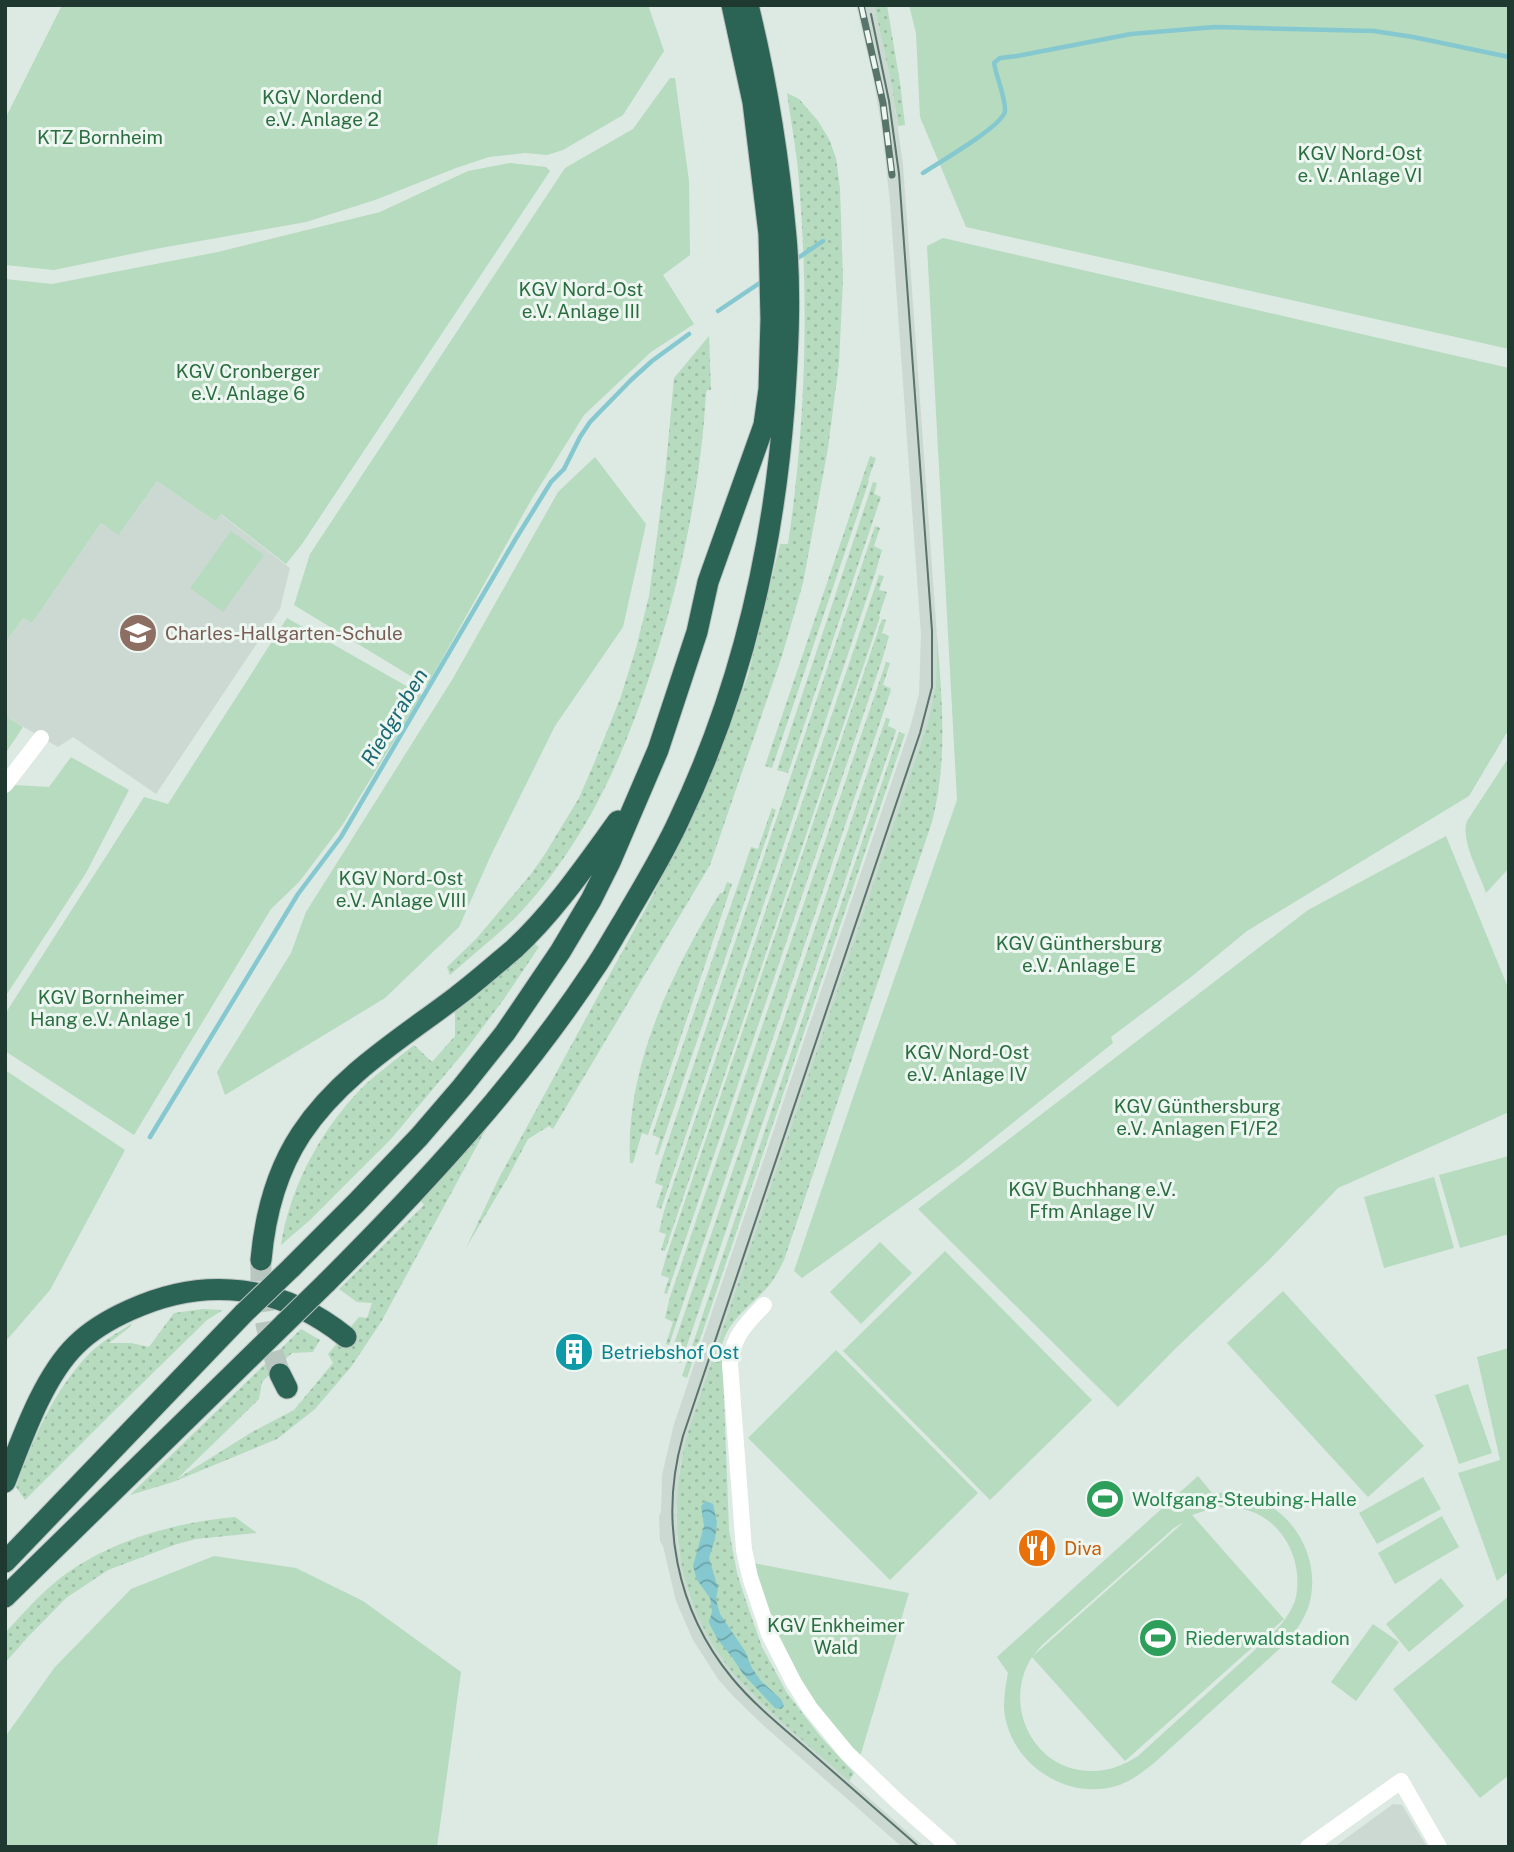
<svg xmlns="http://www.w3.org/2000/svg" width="1514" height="1852" font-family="'Public Sans',sans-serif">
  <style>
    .built { fill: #ccd9d2 }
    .grass { fill: url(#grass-dots) }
    .garden { fill: #b6dbbe; fill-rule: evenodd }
    .water { fill: url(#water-waves) }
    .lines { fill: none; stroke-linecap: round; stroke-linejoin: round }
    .stream { stroke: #85c8cf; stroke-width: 4.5 }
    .highway-tunnel { stroke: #b7c6bf; stroke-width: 21; stroke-dasharray: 21 10; stroke-linecap: butt }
    .highway-casing { stroke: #bcc3c1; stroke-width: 23 }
    .street { stroke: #fff; stroke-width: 16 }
    .highway { stroke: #2b6455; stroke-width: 21 }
    .tram { stroke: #59746b; stroke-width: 2 }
    .rail-casing { stroke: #59746b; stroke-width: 7 }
    .rail { stroke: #edf6f1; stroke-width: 4.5; stroke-dasharray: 13; stroke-linecap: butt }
    .highway-bridge-casing { stroke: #bcc3c1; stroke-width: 23; stroke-linecap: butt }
    .highway-bridge { stroke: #2b6455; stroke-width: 21 }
    .labels { text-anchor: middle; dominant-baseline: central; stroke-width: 6; stroke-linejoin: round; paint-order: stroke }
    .park-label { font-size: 19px; fill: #2a6e40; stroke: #edf6f1 }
    .education-label { font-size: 19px; fill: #785e54; stroke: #edf6f1; text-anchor: start }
    .culture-label { font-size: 19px; fill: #0d838f; stroke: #edf6f1; text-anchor: start }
    .leisure-label { font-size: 19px; fill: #27864d; stroke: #edf6f1; text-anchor: start }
    .food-label { font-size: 19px; fill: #c56008; stroke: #edf6f1; text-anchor: start }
    .water-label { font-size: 21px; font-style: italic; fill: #1b6973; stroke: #edf6f1 }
  </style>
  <defs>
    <pattern id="grass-dots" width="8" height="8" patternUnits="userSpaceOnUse" patternTransform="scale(1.75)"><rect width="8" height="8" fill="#b6dbbe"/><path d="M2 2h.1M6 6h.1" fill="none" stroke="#9cbda4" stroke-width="1.8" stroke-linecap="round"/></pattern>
    <pattern id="water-waves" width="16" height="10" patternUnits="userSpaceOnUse" patternTransform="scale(1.75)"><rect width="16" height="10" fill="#85c8cf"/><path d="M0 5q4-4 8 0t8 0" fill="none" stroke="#6ca3a8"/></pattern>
  </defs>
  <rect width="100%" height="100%" fill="#dde9e3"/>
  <path class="built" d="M856,5H874L892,86L903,165L937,636L936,685L928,722L689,1429L680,1466L676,1514L678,1547L686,1583L690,1598L722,1658L753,1695L924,1847H902L763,1725L733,1696L718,1679L693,1640L676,1601L663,1546L660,1541L659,1516L661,1512L662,1475L674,1424L910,728L919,694L921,635L890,202L882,130L873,77Z
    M157,481L215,521L220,514L290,568L280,609L156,794L73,737L58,747L5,716V643L23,618L32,623L101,523L120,534Z
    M1393,1804L1402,1805L1427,1847H1334Z"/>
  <path class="grass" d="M874,5H887L900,83L905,125L898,126L892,86Z
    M787,93L799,99L818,121L829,139L836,158L840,188L843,279L839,363L828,448L803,583L782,656L710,865L553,1129L549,1126L528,1139L508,1177L466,1248L499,1178L652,897L707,782L748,676L780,544H788C806,424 809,304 799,182C797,152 791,122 787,93Z
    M709,336L711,390H707L706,393C701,484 682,573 655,659C632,732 603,804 558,866C545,884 530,903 514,919C493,939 471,956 450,975L447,967L476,939L531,874L545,854L579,798L595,761L620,699L636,648L649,596L665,476L674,378Z
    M870,456L876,458L868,480L869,481L772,768L765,766Z
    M873,482L877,483L874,494L881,497L788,773L777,770Z
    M875,526L880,528L874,546L882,550L875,574L661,1209L656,1207L663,1186L655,1183L661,1162Z
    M879,575L884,576L879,590L887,592L879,616L880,617L665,1251L661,1250L666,1234L659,1232L664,1211Z
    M882,619L886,620L882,633L889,636L882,660L667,1294L664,1293L669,1278L661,1275L667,1254Z
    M937,636C942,698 948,761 932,822L784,1260C779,1270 774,1280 766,1289C751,1305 726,1323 722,1346L729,1530L737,1573L746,1601L762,1647L787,1693L820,1736L854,1773L849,1781C814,1749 774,1718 742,1683C677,1611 663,1521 689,1429L928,722L936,685Z
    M886,662L890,663L883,685L890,688L891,690L669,1345L666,1344L673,1322L665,1318L670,1297Z
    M886,718L890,719L888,726L895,729L896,731L681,1363L677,1362L679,1355L672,1353L673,1347Z
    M899,732L905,734L687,1378L682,1376Z
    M772,808L776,810L658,1155L655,1154L660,1138L652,1135L751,847L758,849Z
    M727,882L732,884L648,1135L642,1133L633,1163H630C625,1067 672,972 720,893H723Z
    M532,942L539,947L504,999L464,1052L391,1139L310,1220L281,1245C290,1185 324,1124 368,1082C383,1069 399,1057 414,1045L432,1062L455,1036V1012L476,995Z
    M492,1118L381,1322L351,1367L315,1409L277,1439L173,1482L130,1495L301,1329L320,1340L313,1352L292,1353L262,1382L259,1399L177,1479L252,1432L294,1410L333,1363L328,1354L359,1317L367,1318L372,1303L357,1302L339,1289L424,1205L420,1200Z
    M203,1309L223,1310L207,1320L114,1411L25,1500L16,1487C33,1439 53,1392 88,1355C100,1342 118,1333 132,1323L130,1327L109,1343H131L149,1347L174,1313Z
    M235,1517L257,1533L196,1539L177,1544L108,1570L66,1598L26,1639L5,1663V1633C23,1613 42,1592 63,1576C112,1540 176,1522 235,1517Z"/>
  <path class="garden" d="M62,5H648L664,51L623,115L563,150L547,155L525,153L489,157L456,168L375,200L306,222L155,249L54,270L5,265V119Z
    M909,5H1509V349L966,227L920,117L916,33Z
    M670,78H675L689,181L690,255L663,275L694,324L651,352L584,415L530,502L427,686L294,605L310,554L565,168L633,129Z
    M510,163L546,167L550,171L302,544L286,564L221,514L215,521L157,481L119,535L101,523L32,623L23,618L5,643V279L52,284L218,252L380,212L468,171Z
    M943,238L1509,368V729L1469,796L1247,931L1191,977L1111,1037L1113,1043L960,1165L802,1278L794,1271L864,1065L957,800L927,246Z
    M595,457L646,524L623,627L555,726L491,855L459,927L385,998L225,1095L217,1072L291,953L306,912L452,680L558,492Z
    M231,531L264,555L223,612L190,588Z
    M287,618L422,695L343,824L299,882L271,909L134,1135L5,1051V1014L144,797L168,804Z
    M5,716L23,727L5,754Z
    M71,757L129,790L86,873L5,997V795L13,785L49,787Z
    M1509,757V868L1486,893C1480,874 1460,840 1467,821Z
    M1446,836L1509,990V1112L1338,1188L1268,1261L1175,1349L1118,1407L918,1209L1308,910Z
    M5,1070L125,1150L50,1290L5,1342Z
    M1509,1156V1234L1460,1248L1439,1175Z
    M1434,1177L1454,1248L1384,1268L1364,1197Z
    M880,1242L912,1273L861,1324L830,1292Z
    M945,1251L1092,1400L990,1500L843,1351Z
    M1283,1291L1424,1446L1368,1497L1227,1343Z
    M1509,1348V1571L1497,1581L1458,1473L1500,1460L1477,1357Z
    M836,1350L978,1493L890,1580L748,1438Z
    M1468,1384L1492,1453L1459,1464L1435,1395Z
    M1198,1476L1212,1493C1221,1493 1230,1492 1239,1494C1290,1503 1323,1556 1309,1605C1304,1620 1296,1631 1286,1643L1153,1764C1141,1773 1130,1782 1116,1786C1069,1800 1017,1768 1006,1721C1002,1705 1005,1689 1008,1673L997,1657ZM1216,1507C1223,1507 1230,1507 1237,1508C1279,1513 1304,1557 1296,1597C1292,1613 1281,1625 1269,1637L1138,1756C1124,1765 1109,1771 1092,1771C1034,1772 1001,1705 1032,1657L1125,1761L1284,1619L1192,1515ZM1184,1522L1033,1656L1042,1645L1174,1528Z
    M1423,1477L1441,1509L1377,1544L1359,1513Z
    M1442,1516L1459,1547L1395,1584L1378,1553Z
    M214,1556L296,1568L363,1601L461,1672L437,1847H5V1737L55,1667L131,1589Z
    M753,1563L909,1593L859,1760L826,1723L775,1640Z
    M1441,1578L1464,1606L1409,1652L1386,1624Z
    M1509,1596V1775L1480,1798L1393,1689Z
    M1373,1624L1399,1642L1356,1701L1331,1682Z"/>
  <path class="water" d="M706,1501L713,1504L717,1522L715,1539L709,1558L718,1588L716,1600L720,1614L745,1651L752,1668L761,1681L781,1699L784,1706L781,1709L775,1708L743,1674L732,1657L718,1640L709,1623L712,1611L710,1598L697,1580L693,1566L704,1526L701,1506Z"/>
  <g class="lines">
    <path class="stream" d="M923,173C938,163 1003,126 1005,111C1006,99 996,76 994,63L1000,58L1017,56L1131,34L1215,27L1374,31L1413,37L1509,57
      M795,260L823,241
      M718,311L764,280
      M150,1137L298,894L341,837L515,540L551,482L564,469L580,437L590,422L631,380L652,361L689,334"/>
    <path class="highway-tunnel" d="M261,1260C260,1300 266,1336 280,1374"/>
    <defs>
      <path id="highway" d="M261,1260C265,1215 276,1172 301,1134C340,1075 402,1038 456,997C476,982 495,965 514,949C554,912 586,865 618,821
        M291,1268L356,1203L419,1137L462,1087L505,1033L560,952L591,900L610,862L658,750L697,632L708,582L764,425L769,389L771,319L769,234L753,102L732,5
        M326,1283C424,1185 518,1084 594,969C605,953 614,936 624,920C643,887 663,855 679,820C741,690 773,551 784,408C788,351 791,294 786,237C779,159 767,82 748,5
        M280,1374L287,1388
        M5,1482C22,1439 43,1377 76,1345C92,1329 110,1319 130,1310C206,1275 281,1285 346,1337
        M5,1562L244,1313
        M5,1597L285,1323"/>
    </defs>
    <use href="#highway" class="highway-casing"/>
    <path class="street" d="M5,785L41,738
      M764,1305C745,1325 733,1336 730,1364L744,1550L750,1577L769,1634L794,1683L810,1708L847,1753L897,1801L949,1847
      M1308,1847L1401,1781L1439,1847"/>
    <use href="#highway" class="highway"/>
    <path class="tram" d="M871,14L889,101L899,174L932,631V687L920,733L683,1436C659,1520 676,1610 732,1678C756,1707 786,1730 814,1755C849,1786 884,1816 919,1847"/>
    <defs>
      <path id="rail" d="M861,5L883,103L892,175"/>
    </defs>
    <use href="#rail" class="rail-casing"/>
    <use href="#rail" class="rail"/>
    <defs>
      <path id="highway-bridge" d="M244,1313L291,1268
        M285,1323L326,1283"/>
    </defs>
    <use href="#highway-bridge" class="highway-bridge-casing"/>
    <use href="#highway-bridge" class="highway-bridge"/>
  </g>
  <defs>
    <symbol id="school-disc" viewBox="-11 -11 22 22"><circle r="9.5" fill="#8d6e63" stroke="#edf6f1"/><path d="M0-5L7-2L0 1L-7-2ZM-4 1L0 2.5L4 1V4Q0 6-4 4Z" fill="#fff"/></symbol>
    <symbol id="building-disc" viewBox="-11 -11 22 22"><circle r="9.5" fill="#0f9aa8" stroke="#edf6f1"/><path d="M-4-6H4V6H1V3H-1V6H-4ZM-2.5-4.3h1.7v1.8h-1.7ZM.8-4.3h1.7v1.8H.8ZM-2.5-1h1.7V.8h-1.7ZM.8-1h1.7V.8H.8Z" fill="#fff"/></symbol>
    <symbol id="stadium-disc" viewBox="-11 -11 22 22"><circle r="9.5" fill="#2e9e5b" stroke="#edf6f1"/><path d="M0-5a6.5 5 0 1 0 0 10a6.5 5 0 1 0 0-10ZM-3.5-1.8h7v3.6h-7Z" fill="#fff"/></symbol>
    <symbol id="restaurant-disc" viewBox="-11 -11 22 22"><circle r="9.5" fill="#e8710a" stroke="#edf6f1"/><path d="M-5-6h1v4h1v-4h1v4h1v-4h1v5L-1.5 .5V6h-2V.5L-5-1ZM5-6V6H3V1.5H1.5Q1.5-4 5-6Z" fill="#fff"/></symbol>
  </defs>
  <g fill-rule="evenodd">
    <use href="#school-disc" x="116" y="611" width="44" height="44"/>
    <use href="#building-disc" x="552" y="1330" width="44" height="44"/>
    <use href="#stadium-disc" x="1083" y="1477" width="44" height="44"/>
    <use href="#restaurant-disc" x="1015" y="1526" width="44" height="44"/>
    <use href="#stadium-disc" x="1136" y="1616" width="44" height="44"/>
  </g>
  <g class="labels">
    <g class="park-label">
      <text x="322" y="97">KGV Nordend<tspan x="322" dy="22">e.V. Anlage 2</tspan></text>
      <text x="100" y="137">KTZ Bornheim</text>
      <text x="1360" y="153">KGV Nord-Ost<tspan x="1360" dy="22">e. V. Anlage VI</tspan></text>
      <text x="581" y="289">KGV Nord-Ost<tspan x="581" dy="22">e.V. Anlage III</tspan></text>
      <text x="248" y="371">KGV Cronberger<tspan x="248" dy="22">e.V. Anlage 6</tspan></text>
      <text x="401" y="878">KGV Nord-Ost<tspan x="401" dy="22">e.V. Anlage VIII</tspan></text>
      <text x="1079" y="943">KGV Günthersburg<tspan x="1079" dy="22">e.V. Anlage E</tspan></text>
      <text x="111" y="997">KGV Bornheimer<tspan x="111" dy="22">Hang e.V. Anlage 1</tspan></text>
      <text x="967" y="1052">KGV Nord-Ost<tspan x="967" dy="22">e.V. Anlage IV</tspan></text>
      <text x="1197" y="1106">KGV Günthersburg<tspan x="1197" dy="22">e.V. Anlagen F1/F2</tspan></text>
      <text x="1092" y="1189">KGV Buchhang e.V.<tspan x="1092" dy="22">Ffm Anlage IV</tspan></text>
      <text x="836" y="1625">KGV Enkheimer<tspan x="836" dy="22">Wald</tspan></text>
    </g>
    <g class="education-label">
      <text x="165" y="633">Charles-Hallgarten-Schule</text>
    </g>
    <g class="culture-label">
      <text x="601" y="1352">Betriebshof Ost</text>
    </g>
    <g class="leisure-label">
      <text x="1132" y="1499">Wolfgang-Steubing-Halle</text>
      <text x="1185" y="1638">Riederwaldstadion</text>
    </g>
    <g class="food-label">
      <text x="1064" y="1548">Diva</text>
    </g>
    <g class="water-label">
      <text transform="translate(394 717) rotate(-59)">Riedgraben</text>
    </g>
  </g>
  <rect width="1514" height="1852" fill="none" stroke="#1f3830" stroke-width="14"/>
</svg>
